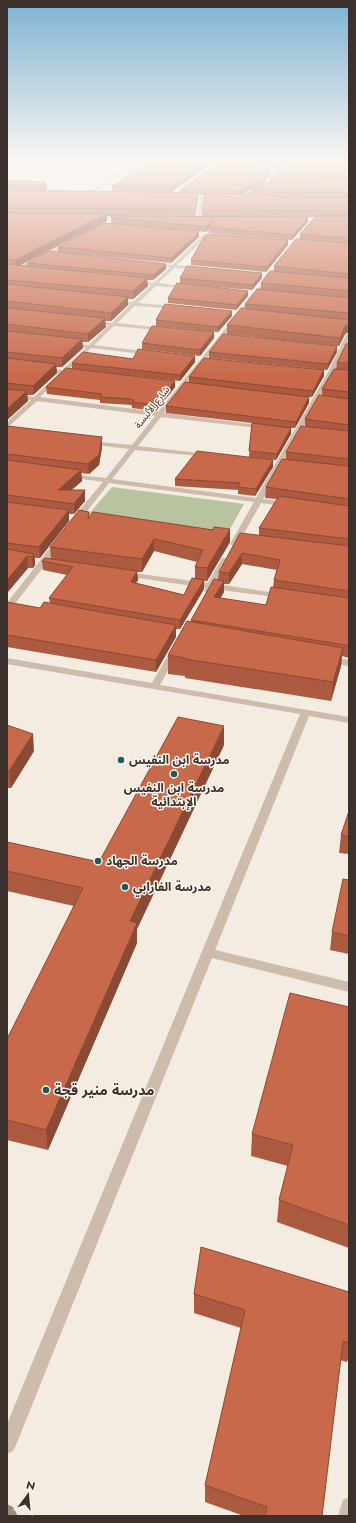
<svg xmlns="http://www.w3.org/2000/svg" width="356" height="1523" font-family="Jost,'Noto Sans Arabic',sans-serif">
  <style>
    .green { fill: #b8c4a0 }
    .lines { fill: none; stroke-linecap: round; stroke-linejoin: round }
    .minor { fill: #cdbbac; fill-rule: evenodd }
    .secondary { fill: #a18a7d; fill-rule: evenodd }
    .wall { fill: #ac5a40; fill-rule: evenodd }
    .shaded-wall { fill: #8c4a34 }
    .building { fill: #c8694b; stroke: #8c4a34 }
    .poi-dot { fill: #1f5a5e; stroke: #fbf5ee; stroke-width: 1.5 }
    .labels { text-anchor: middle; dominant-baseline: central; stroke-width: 3; stroke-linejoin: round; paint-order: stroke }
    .far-street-label { font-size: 10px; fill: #3b302b; stroke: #fbf5ee }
    .poi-label { font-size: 12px; font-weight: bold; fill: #3b302b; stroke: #fbf5ee; text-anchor: start }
    .near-poi-label { font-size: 14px; font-weight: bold; fill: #3b302b; stroke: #fbf5ee; text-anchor: start }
  </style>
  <rect width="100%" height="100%" fill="#f4ebe1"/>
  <path class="green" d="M112,487L244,504L227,534L87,516Z"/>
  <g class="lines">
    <path class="minor" d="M36,161H41L7,178V176Z
      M104,161L137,164L141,161H145L86,196H84V194L134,166Z
      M300,161H306L278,172L275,177L267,185L240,199L237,198C251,189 266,187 275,170Z
      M184,196L217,197L219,198L204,199L200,220L198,221L196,220L200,199L185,198Z
      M308,226L311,227L164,413L265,426L268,428L267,429L161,417L138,446L208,454L210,455V457L135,450L112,479L256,498L327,374L346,335L349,333V341L333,374L263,499L291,503V507L261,503L238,544L234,546L230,544L254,502L109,483L78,523H72V519L103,482L68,477L66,476V474L106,478L129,449L88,444L86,443V441L132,445L155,416L37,401L7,428V422L31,400L7,397V393L34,397L59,373L41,370V368L62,370L86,348L69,345V343L89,345L109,325L92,324L90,323V321L112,323L130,305L114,304L112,303V301L133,302L151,285L134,283L132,281L154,283L170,267L152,265L150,263L172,265L204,234H208V236L177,265L200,268L202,270L175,268L158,283L188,287L190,289L156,286L138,303L176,306L179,308L178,309L135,306L117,323L164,328L167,330L166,331L114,326L94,345L150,352L152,353V355L91,348L68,370L78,372V374L65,373L40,397L158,412Z
      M68,242L72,243L7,276V273Z
      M56,540H62L63,542L10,610L7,611V603Z
      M222,558H225L229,560L216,584L282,594L286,596L282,598L213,589L211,593H208L204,591L206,588L125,576L121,574L125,572L208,583Z
      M175,647L179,650L160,685L349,717V723L309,716L215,950L349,982V992L212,958L16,1445L13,1451L7,1454V1424L300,714L7,664V658L152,683L171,650Z
      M329,657L349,660V666L326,662L325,660Z
      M349,1497V1516H338L343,1500Z"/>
    <path class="secondary" d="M7,1504L13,1507L18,1516H7Z"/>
  </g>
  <path class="wall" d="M153,161H216L171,192H180V190L271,169V173L264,182L243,194H251V189L270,183V178L287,168V164L276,168L242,161H349V332L345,334L339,346L227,334V325L245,309V304L261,289V283L274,271V266L300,239V234L315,217H308V222L292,240L209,233V230L206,232L112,224L111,221V216H107V221L21,265L27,266V263L166,269L153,280H147L148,286L133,299H128V305L111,321H105L106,327L88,342H82L83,348L62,367H56L57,373L33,395H27L28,401L7,420V180L46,182L47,189L44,190L112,191V186ZM198,195H205L202,210V216H195L198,199Z
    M199,237L171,263L58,252V247Z
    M288,245L266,272L191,265V260Z
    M180,278H262L252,290L180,284Z
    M248,291V296L236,310L168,303V298Z
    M232,311V316L218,332L156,326V320Z
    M349,337V658L342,656L341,666L331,701L185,678V676L168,674V655L191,621V620L218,580L219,572L259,535V528L277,499L265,498L266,487L286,459V452L305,426V419L322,396V389L336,369L337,363L348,343V338ZM242,564L277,570L274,580L273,588L266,605L220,598L224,592V584H229Z
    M214,338L200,356L142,349V343Z
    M337,346V352L327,370L209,358V352Z
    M195,356V362L180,381L72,369V363Z
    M324,370V376L312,397H309V403L295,428H291V434L276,460L249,457L252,423L166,413V406L189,383V377Z
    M46,387H175L156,411L132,408V406L131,405L100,403V400L47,394Z
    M7,426L102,447L99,465L89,474L81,473L82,481L71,490H85V501L74,514H69V521L40,558H35V565L33,568H28L7,593Z
    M273,460V467L255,496L238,494V490L175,486V479Z
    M89,512V517L213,530L230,529V542L207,581H204V589L180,629H176V637L156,672L7,647V602L40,608L50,603L49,598L67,575L43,570L42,561L51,558L50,547ZM154,551L197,562L195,567V579L184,595L136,583L138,580L137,572H142Z
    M7,725L34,751L11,788H7Z
    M224,745L137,929V943L48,1150L7,1140V1039L74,906L7,891V842L99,862Z
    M349,811V854L339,853L341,835Z
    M349,880V954L330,950L332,932Z
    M349,1007V1248L277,1222L279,1200L288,1166L251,1156L252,1134Z
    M349,1292V1356L347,1362L340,1360L322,1516H244L205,1502V1485L241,1328L194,1313V1294Z"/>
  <path class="shaded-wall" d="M207,161H216L170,193V187Z
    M278,161H295L276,168V162Z
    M271,169V173L264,182L240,195V191Z
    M46,182L47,189L42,192V185Z
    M198,193V199L195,216V209Z
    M107,214V221L16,267L15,260Z
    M308,217V222L292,240L293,235Z
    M213,220L209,227V230L206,232V227Z
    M199,232V237L171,263V258Z
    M288,240V245L266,272L267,267Z
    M166,264V269L153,280V275Z
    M262,273V278L252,290L253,285Z
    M147,278L148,286L133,299V291Z
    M248,291V296L236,310L237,305Z
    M128,297V305L111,321V313Z
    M232,311V316L218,332V327Z
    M105,318L106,327L88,342V334Z
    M349,324V332L345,334L339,346L340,338L345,326Z
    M214,332V338L200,356V350Z
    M82,339L83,348L62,367V358Z
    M337,346V352L327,370L328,364Z
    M195,356V362L180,381V375Z
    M56,364L57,373L33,395V386Z
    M324,370V376L312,397L313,391Z
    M175,381V387L156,411V405Z
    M27,391L28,401L7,420V409Z
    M309,397V403L295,428L296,422Z
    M291,428V434L276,460L277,454Z
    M102,437V447L99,465L89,474L88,464Z
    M273,460V467L255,496L256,489Z
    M81,470L82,481L59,501L58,490Z
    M85,490V501L74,514V504Z
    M69,510V521L40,558L39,547Z
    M230,529V542L207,581V568Z
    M154,539V551L142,572V559Z
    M242,553V564L229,584V573Z
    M34,554L35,565L33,568L32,557Z
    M27,556L28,568L7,593V580Z
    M137,571L138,580L131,591V582Z
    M204,580V589L180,629V620Z
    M224,581V592L214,609V597Z
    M176,625V637L156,672V660Z
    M343,648L341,666L331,701L333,682Z
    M224,726V745L137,929V943L48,1150L46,1130L130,921Z
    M33,734L34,751L11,788L9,771Z"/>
  <path class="building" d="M153,161H207L170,187L112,186Z
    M221,161H234L271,169L264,178L240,191L180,190Z
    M294,161H349V163L287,164Z
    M349,167V177L270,178L278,168Z
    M7,180L46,182L42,185H7Z
    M349,182V192L288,193L251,189L264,183Z
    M7,190L198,193L195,209L7,208Z
    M205,193L255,194L288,198L349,197V211L202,210Z
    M7,213L107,214L15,260L7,259Z
    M111,216L308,217L293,235L209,227L213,220L206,227L112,218Z
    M316,216H349V238L300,234Z
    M104,223L199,232L171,258L58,247Z
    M208,234L288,240L267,267L191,260L204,237Z
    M296,239L349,243V274L274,266Z
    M49,251L166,264L153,275L27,263Z
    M7,264L147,278L133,291L7,280Z
    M187,266L262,273L253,285L180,278Z
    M270,271L349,278V291L261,283Z
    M177,283L248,291L237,305L168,298Z
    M7,284L128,297L111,313L7,301Z
    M257,289L349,298V313L245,304Z
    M165,304L232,311L218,327L156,320Z
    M7,308L105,318L88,334L7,324Z
    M241,308L349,320V324L345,326L340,338L227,325Z
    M152,326L214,332L200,350L142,343Z
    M7,331L82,339L62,358L7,352Z
    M223,334L337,346L328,364L209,352Z
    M349,343V363H337L346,344Z
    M138,349L195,356L180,375L72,363L83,352L133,359Z
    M7,358L56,364L33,386L7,383Z
    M204,358L324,370L313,391L189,377Z
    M66,368L175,381L156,405L132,402L134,400L130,399L100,397L102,394L46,387Z
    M334,369L349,370V392L322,389Z
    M185,382L309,397L296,422L166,406Z
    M7,389L27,391L7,409Z
    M319,395L349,399V425L305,419Z
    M252,423L291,428L277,454L249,451Z
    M7,426L102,437L99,455L88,464L7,454Z
    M301,426L349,431V459L286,452Z
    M197,451L273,460L256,489L238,487L240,483L175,479Z
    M282,459L349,466V499L266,487Z
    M7,460L81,470L58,490H85L74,504L7,495Z
    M279,496L349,506V539L259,528Z
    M7,502L69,510L39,547L7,543Z
    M79,510L89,512L88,519L93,512L213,530L214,527L230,529L207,568L195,567L203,550L154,539L142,559L50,547Z
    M240,533L349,546V591L274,580L280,560L242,553L229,573L219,572Z
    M7,549L34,554L32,557L27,556L7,580Z
    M45,558L137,571L131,582L184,595L192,578L204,580L180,620L49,598L73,567L42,561Z
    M214,579L224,581L214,597L266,605L271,587L349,598V646L345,645L191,620Z
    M7,602L40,608L44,602L176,625L156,660L7,635Z
    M187,621L343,648L333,682L185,659V658L168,655Z
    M178,717L224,726L130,921L137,923L46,1130L7,1120V1039L83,888L7,871V842L99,862Z
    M7,725L33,734L9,771H7Z
    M349,811V837L341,835Z
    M343,879L349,880V936L332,932Z
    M290,993L349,1007V1225L279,1200L293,1145L252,1134Z
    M201,1247L349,1292V1343L343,1341L322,1516H265L267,1507L205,1485L245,1310L194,1294Z"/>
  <linearGradient id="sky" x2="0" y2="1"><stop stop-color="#7eb2d2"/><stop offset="0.43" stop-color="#faf6f2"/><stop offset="1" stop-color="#faf6f2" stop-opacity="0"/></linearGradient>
  <rect width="356" height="375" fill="url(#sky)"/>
  <g class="poi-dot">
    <circle cx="121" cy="760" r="4"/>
    <circle cx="174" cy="774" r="4"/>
    <circle cx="98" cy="861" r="4"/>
    <circle cx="125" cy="887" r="4"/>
    <circle cx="46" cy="1090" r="4"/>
  </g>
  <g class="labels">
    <g class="far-street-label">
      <text transform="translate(152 407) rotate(-52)">شارع الألبسة</text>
    </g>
    <g class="poi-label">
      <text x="129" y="760">مدرسة ابن النفيس</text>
      <text x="174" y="788" text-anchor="middle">مدرسة ابن النفيس<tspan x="174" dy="14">الإبتدائية</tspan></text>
      <text x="106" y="861">مدرسة الجهاد</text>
      <text x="133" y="887">مدرسة الفارابي</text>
    </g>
    <g class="near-poi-label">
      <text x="54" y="1090">مدرسة منير قجة</text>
    </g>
  </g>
  <rect width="356" height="1523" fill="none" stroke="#3b302b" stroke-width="16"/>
  <g transform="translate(28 1495) rotate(16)" stroke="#fbf5ee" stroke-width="3" paint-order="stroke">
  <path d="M0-3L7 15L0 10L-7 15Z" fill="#3b302b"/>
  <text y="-6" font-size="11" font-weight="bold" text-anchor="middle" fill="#3b302b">N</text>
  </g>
</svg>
